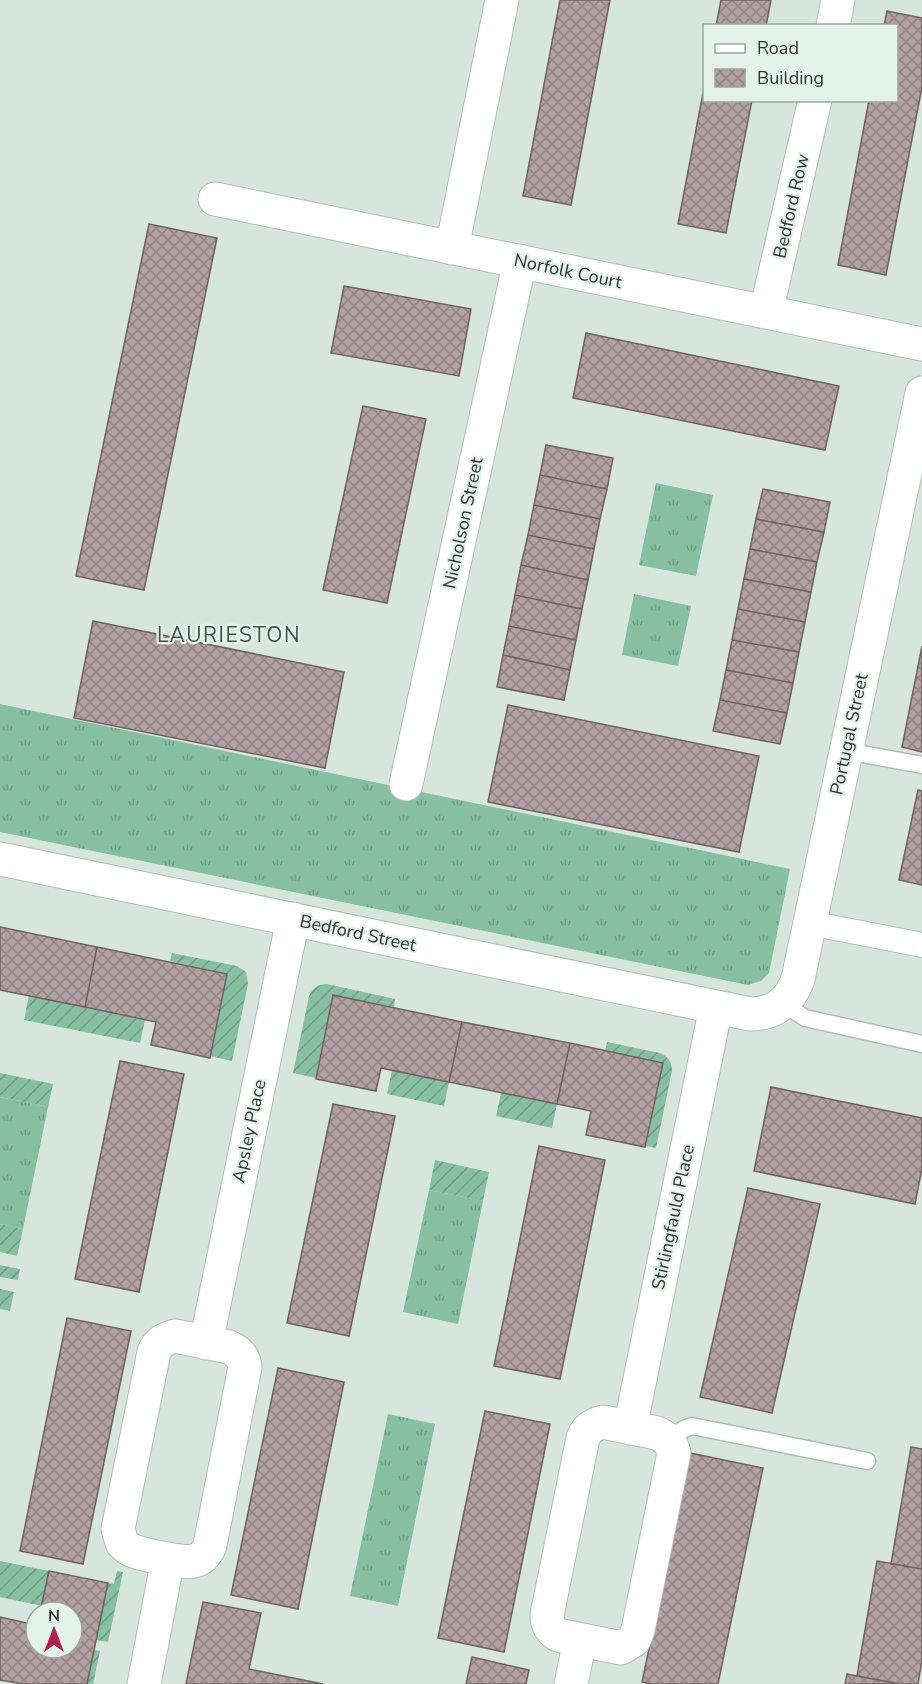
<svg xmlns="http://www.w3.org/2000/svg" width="922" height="1684" font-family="'Nunito Sans',sans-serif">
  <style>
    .grass { fill: url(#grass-tufts) }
    .garden { fill: url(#garden-furrows) }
    .building { fill: url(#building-cross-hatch); stroke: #716163; stroke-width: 1.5 }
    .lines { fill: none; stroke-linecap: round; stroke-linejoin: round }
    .service-casing { stroke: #afbeb5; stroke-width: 19 }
    .pedestrian-casing { stroke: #afbeb5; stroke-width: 26 }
    .minor-casing { stroke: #afbeb5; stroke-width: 35 }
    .service { stroke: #fff; stroke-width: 16 }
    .pedestrian { stroke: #fff; stroke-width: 24 }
    .minor { stroke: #fff; stroke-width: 33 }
    .labels { text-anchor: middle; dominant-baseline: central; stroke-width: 4.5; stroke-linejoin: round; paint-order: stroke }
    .street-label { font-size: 18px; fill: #2e3431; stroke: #e3f3ea }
    .quarter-label { font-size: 21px; letter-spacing: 1.5px; fill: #44514a; stroke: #e3f3ea }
  </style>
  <defs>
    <pattern id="grass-tufts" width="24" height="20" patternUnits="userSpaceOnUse" patternTransform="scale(1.5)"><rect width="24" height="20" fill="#86c0a1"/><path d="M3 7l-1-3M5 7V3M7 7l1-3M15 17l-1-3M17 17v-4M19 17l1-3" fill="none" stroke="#6e9d84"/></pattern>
    <pattern id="garden-furrows" width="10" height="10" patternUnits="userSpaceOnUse" patternTransform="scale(1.5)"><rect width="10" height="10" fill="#86c0a1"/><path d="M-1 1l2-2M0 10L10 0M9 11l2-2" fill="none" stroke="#6e9d84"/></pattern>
    <pattern id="building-cross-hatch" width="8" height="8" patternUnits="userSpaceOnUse" patternTransform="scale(1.5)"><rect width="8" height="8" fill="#b2a0a3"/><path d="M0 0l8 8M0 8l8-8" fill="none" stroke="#918385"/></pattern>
  </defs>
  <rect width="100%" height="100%" fill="#d6e6dd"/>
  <path class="grass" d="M656,483L713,495L696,576L639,565Z
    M634,594L691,606L678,666L622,655Z
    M0,704L790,869L769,973L761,981L748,985L0,832Z
    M0,1097L48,1107L23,1229L0,1224Z
    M429,1190L483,1201L458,1324L403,1312Z
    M388,1414L435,1424L398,1606L350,1596Z"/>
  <path class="garden" d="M172,953L237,966L246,972L248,984L232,1061L210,1056L227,974L170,961Z
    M327,984L395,999L394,1007L333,995L316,1078L293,1073L309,996C313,988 318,984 327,984Z
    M29,995L145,1020L140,1043L24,1020Z
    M607,1042L660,1053C668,1057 672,1061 672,1071L656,1148L646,1146L663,1063L605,1051Z
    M392,1070L449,1082L444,1106L387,1094Z
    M0,1073L53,1084L48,1107L0,1097Z
    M501,1093L557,1104L552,1128L496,1116Z
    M435,1160L489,1172L483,1201L429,1190Z
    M0,1224L23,1229L17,1256L0,1252Z
    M0,1265L20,1269L18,1280L0,1277Z
    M0,1289L14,1292L10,1311L0,1309Z
    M0,1561L49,1571L42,1606L0,1597Z
    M117,1571L123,1572L108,1642L96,1640L108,1583L114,1584Z
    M94,1650L100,1651L93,1684H87Z"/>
  <path class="building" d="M560,0H610L571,205L523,196Z
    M721,0H771L766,26H716Z
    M887,11L922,18V87L886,275L838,265L869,100H896V26H884Z
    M704,88V100H752L726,233L678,224Z
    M149,224L217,238L144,590L76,576Z
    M344,286L471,309L459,376L331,353Z
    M586,333L839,386L825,450L573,398Z
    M363,406L426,419L387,603L323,590Z
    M546,445L613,458L607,489L540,475Z
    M540,475L607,489L600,519L534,505Z
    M763,489L830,502L824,532L756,519Z
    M534,505L600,519L594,549L528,535Z
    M756,519L824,532L817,562L750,549Z
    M528,535L594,549L588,580L521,565Z
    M750,549L817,562L811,592L744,579Z
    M521,565L588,580L582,609L515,595Z
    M744,579L811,592L805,622L738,609Z
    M515,595L582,609L576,640L509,626Z
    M738,609L805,622L799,652L732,640Z
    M93,621L344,672L325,768L74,718Z
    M509,626L576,640L570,670L503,655Z
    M732,640L799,652L793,683L726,670Z
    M922,646V752L902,747Z
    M503,655L570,670L564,700L497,687Z
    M726,670L793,683L787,713L720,700Z
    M720,700L787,713L780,744L713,731Z
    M508,705L759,756L739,852L488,802Z
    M918,790L922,791V885L899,880Z
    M0,927L97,947L85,1007L0,990Z
    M97,947L227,974L210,1058L151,1045L156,1022L85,1007Z
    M333,995L462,1022L449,1082L381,1068L376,1091L316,1079Z
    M462,1022L570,1043L557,1104L449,1082Z
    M570,1043L663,1063L645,1147L586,1135L591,1111L557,1104Z
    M120,1061L184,1074L139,1292L75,1279Z
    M771,1087L922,1118V1168L915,1204L754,1171Z
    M333,1104L395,1116L349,1336L287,1323Z
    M539,1146L605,1160L560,1379L494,1366Z
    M748,1188L820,1204L772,1413L700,1397Z
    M67,1318L131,1331L83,1564L20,1551Z
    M278,1368L344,1382L298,1609L231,1595Z
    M485,1411L550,1424L504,1652L438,1638Z
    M911,1447L922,1449V1569L891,1564Z
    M690,1453L763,1468L718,1684H650L642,1682Z
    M877,1561L922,1569V1660L918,1684H900L857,1676Z
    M49,1571L108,1583L87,1684H23L0,1680V1617L36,1625V1648H72V1612H40Z
    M203,1602L261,1613L249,1669L323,1684H186Z
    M472,1657L529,1670L526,1684H466Z
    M847,1674L857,1676L900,1684H845Z"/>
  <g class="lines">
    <defs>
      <path id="service" d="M846,751L922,765
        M783,1003L805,1018L922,1044
        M668,1439L684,1429L692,1426L867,1461"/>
      <path id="pedestrian" d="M810,923L922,945"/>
      <path id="minor" d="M833,26L838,0
        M215,199L922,344
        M452,248L502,0
        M766,312L815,100
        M406,784L520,261
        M0,859L750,1014C774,1014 790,1002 798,979L922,393
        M175,1336L229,1347C238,1351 244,1357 245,1367L210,1545C207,1553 202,1559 194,1561C184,1564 139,1554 129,1549L122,1543L118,1529L154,1352C158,1342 165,1339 175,1336Z
        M206,1343L293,919
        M603,1422L657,1433C666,1437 672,1443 674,1453L638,1630L634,1640L621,1648L558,1635C550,1630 547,1624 547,1615L583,1438C587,1428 593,1425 603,1422Z
        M630,1428L716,1007
        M144,1684L168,1559
        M571,1684L580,1640"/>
    </defs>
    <use href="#service" class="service-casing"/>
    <use href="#pedestrian" class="pedestrian-casing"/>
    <use href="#minor" class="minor-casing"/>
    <use href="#service" class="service"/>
    <use href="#pedestrian" class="pedestrian"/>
    <use href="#minor" class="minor"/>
  </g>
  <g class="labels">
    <g class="street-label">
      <text transform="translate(791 206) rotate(-77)">Bedford Row</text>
      <text transform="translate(568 271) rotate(12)">Norfolk Court</text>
      <text transform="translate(463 523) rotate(-78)">Nicholson Street</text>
      <text transform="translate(849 734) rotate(-78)">Portugal Street</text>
      <text transform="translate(358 933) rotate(12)">Bedford Street</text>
      <text transform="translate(249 1131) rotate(-78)">Apsley Place</text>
      <text transform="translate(673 1217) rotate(-78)">Stirlingfauld Place</text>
    </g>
    <g class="quarter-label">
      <text x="229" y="635">LAURIESTON</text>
    </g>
  </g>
  <rect x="703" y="24" width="195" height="78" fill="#e3f3ea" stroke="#9ba7a0" stroke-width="1.5"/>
  <rect x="715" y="44" width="30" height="9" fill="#ffffff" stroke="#9ba7a0" stroke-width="1.5"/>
  <text x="757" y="54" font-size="18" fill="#2e3431">Road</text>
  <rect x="715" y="69" width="30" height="18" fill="url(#building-cross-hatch)" stroke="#9ba7a0" stroke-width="1.5"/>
  <text x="757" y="84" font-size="18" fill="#2e3431">Building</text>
  <g transform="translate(54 1630)"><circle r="28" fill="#e3f3ea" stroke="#9ba7a0" stroke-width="1.5"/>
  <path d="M0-4.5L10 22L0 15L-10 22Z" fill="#b02051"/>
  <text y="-9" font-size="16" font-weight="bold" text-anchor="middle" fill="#2e3431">N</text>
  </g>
</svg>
